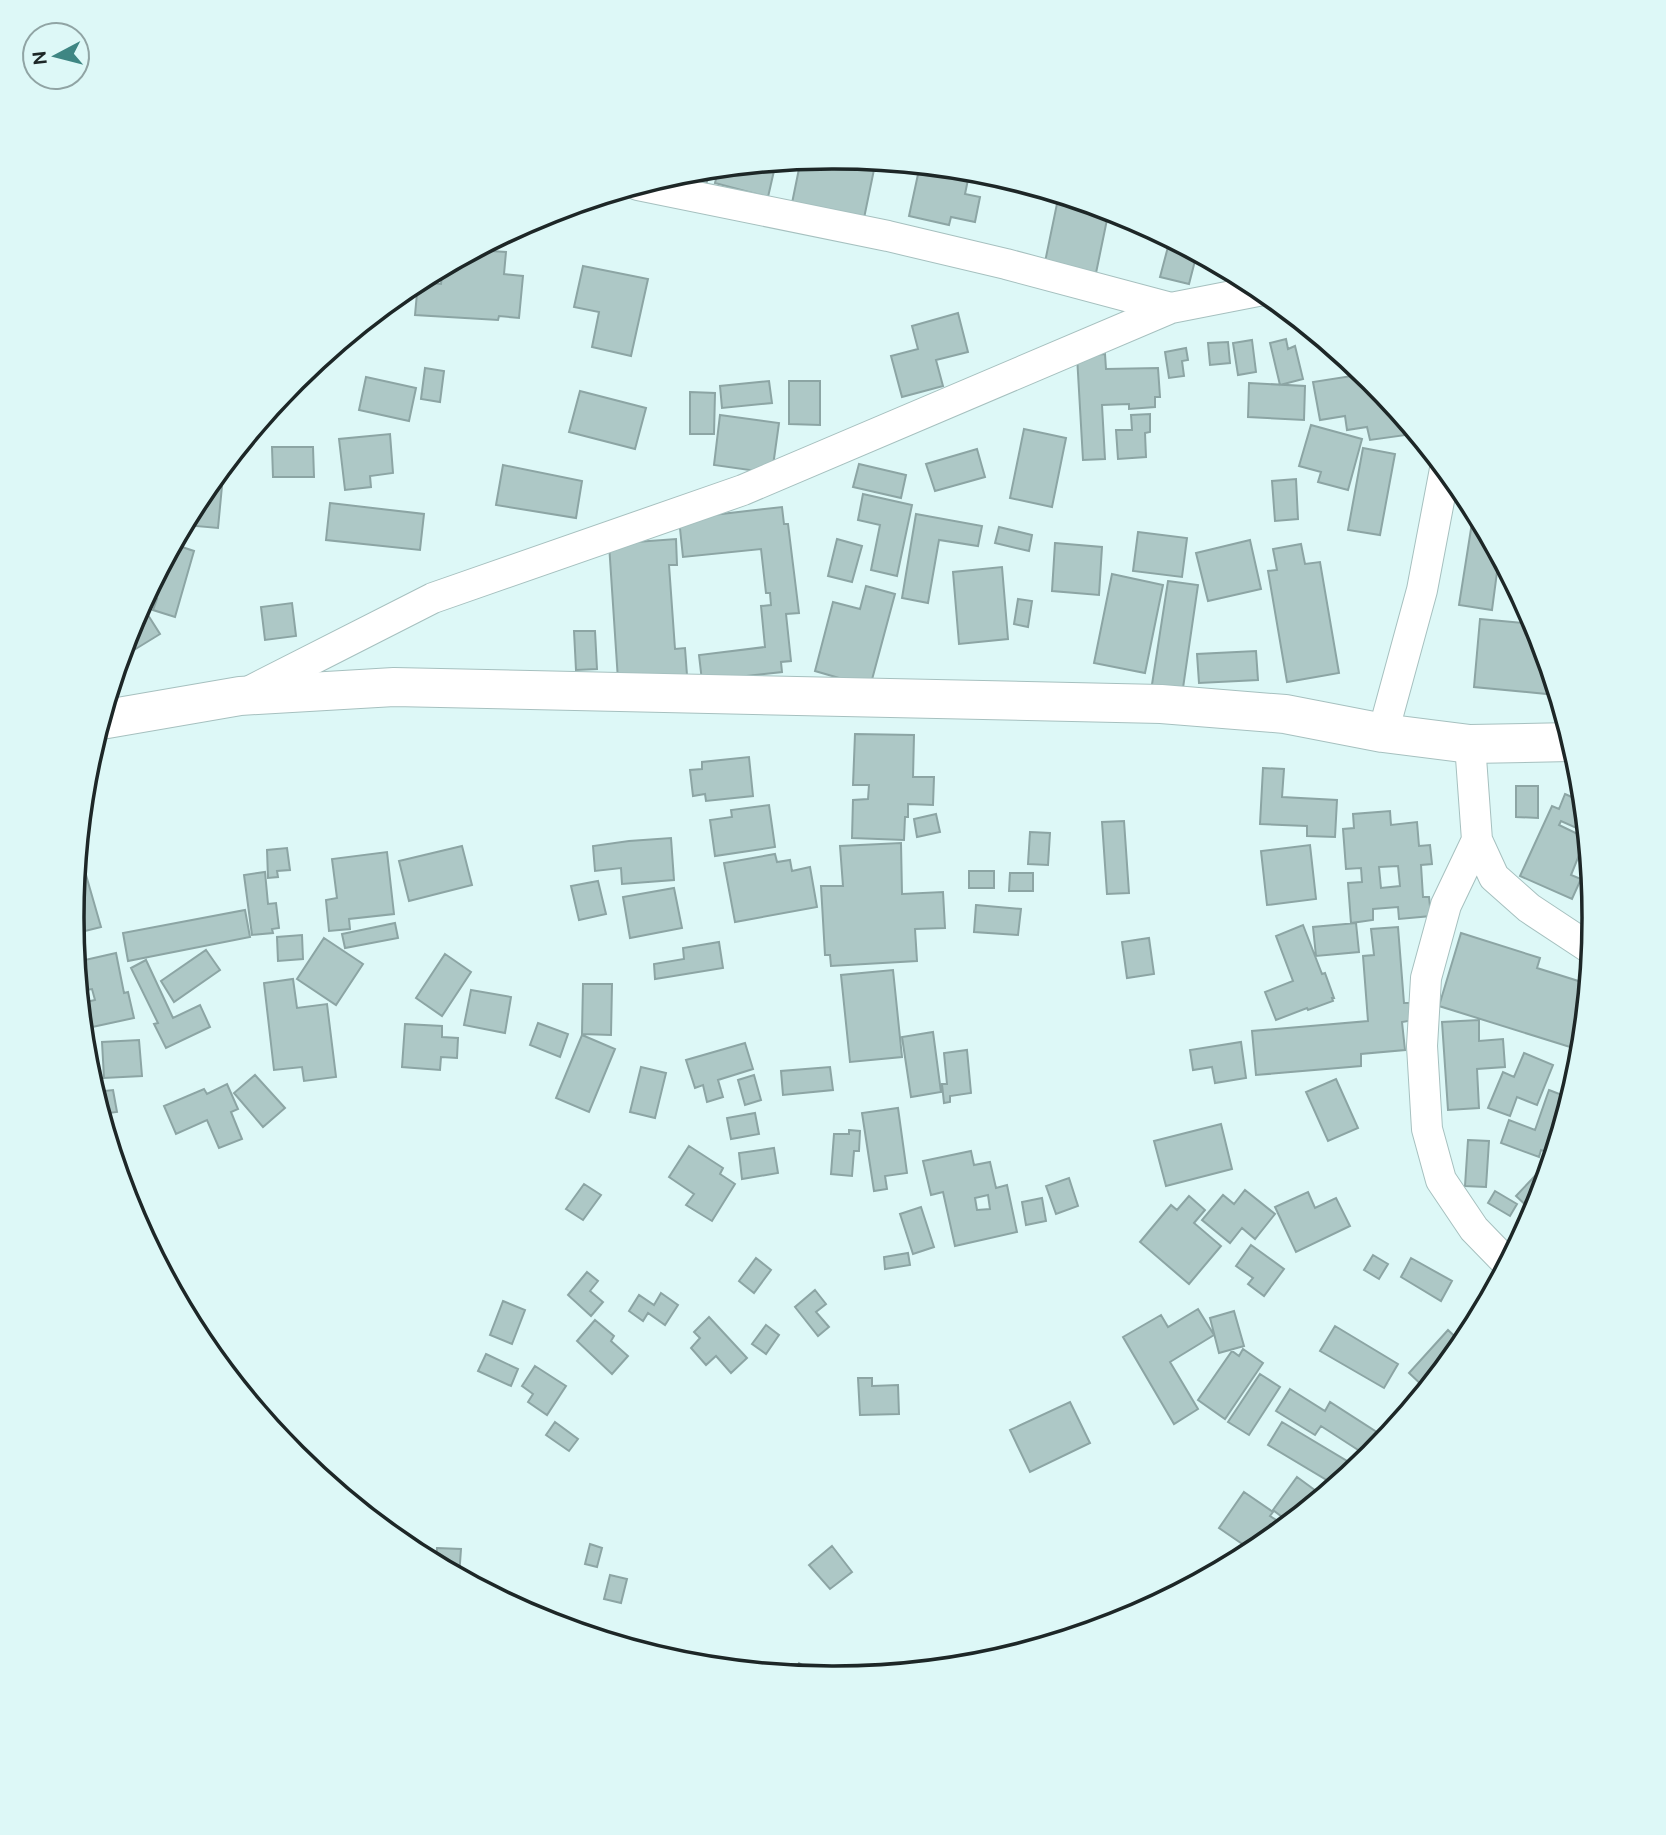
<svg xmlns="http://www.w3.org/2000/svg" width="1666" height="1835" font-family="Ubuntu,sans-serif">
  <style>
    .building { fill: #adc8c6; stroke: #8ca5a4; stroke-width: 2; fill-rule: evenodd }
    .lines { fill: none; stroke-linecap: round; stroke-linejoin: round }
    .minor-casing { stroke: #a6c0bf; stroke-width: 32 }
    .secondary-casing { stroke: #a6c0bf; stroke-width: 40 }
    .minor { stroke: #fff; stroke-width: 30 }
    .secondary { stroke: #fff; stroke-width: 38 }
    .rim { fill: none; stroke: #1d2727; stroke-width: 3.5 }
  </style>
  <rect width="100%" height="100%" fill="#ddf8f7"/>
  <path class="building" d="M833,156L876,160L863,223L791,208L801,159Z
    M776,162L768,197L715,183L719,167Z
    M920,165L970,170L965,194L980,197L975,222L951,217L949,225L909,216Z
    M711,168L705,188L666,177L685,171Z
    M1059,194L1109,210L1096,273L1045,262Z
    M1169,243L1197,253L1189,284L1160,277Z
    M475,250L506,252L504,274L523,276L519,318L499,316L498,320L415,315L418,282L441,284L443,267Z
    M583,266L648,279L631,356L592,347L599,312L574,307Z
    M958,313L968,352L936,360L943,386L902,397L891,356L918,349L912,326Z
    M1286,339L1288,349L1295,346L1303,379L1280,385L1270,343Z
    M1252,340L1256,372L1238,375L1233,343Z
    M1228,342L1230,363L1210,365L1208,343Z
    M1186,348L1188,360L1182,361L1184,376L1169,378L1165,352Z
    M1105,354L1106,369L1158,368L1160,397H1155V407L1129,409V404L1102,405L1105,459L1083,460L1077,356Z
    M425,368L444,371L440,402L421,399Z
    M1364,374L1393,406L1394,413L1399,412L1405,421L1406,435L1370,440L1367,427L1347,430L1345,416L1320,420L1313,382Z
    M366,377L416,388L409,421L359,410Z
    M769,381L772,403L722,408L720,386Z
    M789,381H820V425L789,424Z
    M1249,383L1305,386L1304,420L1248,417Z
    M580,391L646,408L635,449L569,432Z
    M690,392L715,393L714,434H690Z
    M1150,414V432L1145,433L1146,457L1118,459L1116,430H1132L1131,415Z
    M720,415L779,423L772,473L714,465Z
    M1311,425L1362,439L1348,490L1318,482L1321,472L1299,466Z
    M1024,429L1066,438L1052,507L1010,498Z
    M390,434L393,473L370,476L371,487L345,490L339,439Z
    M272,447H313L314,477H273Z
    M1363,448L1395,454L1380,535L1348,530Z
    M977,449L985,477L935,491L926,464Z
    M859,464L906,475L901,498L853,487Z
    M224,465L218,528L184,525L200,494Z
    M503,465L582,481L576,518L496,505Z
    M1296,479L1298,519L1275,521L1272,481Z
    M863,494L912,505L897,576L871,570L880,525L858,520Z
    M330,503L424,514L420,550L326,540Z
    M782,507L784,524H788L799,613L786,614L791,661L781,662L782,672L702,681L699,655L765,647L761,606L771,605L770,593H766L761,549L683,557L679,519Z
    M1474,510L1499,557L1492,610L1459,605Z
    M916,514L982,526L978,546L939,540L928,603L902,598Z
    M999,527L1032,535L1029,551L995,543Z
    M1138,532L1187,538L1182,577L1133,571Z
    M676,539L677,565H669L675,649L685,648L687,675L618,680L609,544Z
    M837,539L862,546L852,582L828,576Z
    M1250,540L1261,589L1208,601L1196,553Z
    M1055,543L1102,547L1099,595L1052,591Z
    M173,544L194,551L175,617L153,610L157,599L146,596Z
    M1301,544L1305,564L1320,562L1339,673L1287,682L1268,571L1277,570L1273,549Z
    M1002,567L1008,639L959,644L953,572Z
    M1112,574L1163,585L1145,673L1094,663Z
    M1168,581L1198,585L1182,695L1151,691Z
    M866,586L895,594L870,687L815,671L833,602L860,609Z
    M1018,599L1032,601L1028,627L1014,624Z
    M292,603L296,636L265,640L261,607Z
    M148,615L160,634L134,650L126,638L130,627Z
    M1480,619L1535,624L1557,695L1474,687Z
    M574,631H595L597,669L576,670Z
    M1256,651L1258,680L1199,683L1197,654Z
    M855,734L914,735L913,777H934L933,805L908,804V817H905L904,840L852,838L853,800L868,799L869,785H853Z
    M749,757L753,796L706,801L705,794L693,796L690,770L702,769V762Z
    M1263,768L1284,769L1282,797L1337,800L1335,837L1307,836V826L1260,824Z
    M1516,786H1538V818L1516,817Z
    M1565,794L1583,802L1585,821L1581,830L1561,821L1559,825L1586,838L1571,875L1581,879L1572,899L1520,876L1552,806L1559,809Z
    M769,805L775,847L715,856L710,820L732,817L731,810Z
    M1390,811L1391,825L1417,822L1419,846L1430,845L1432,864L1421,865L1423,897H1429L1431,916L1399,919L1398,907L1373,909V920L1351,923L1348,883L1362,882L1361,868L1346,869L1343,829L1354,828L1353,814ZM1398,866L1400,886L1381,888L1379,867Z
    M936,814L940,832L917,837L914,819Z
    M1124,821L1129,893L1107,894L1102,822Z
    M1030,832L1050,833L1048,865L1028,864Z
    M671,838L674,880L622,884L621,868L595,871L593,846L629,841Z
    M901,843L902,894L943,892L945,928L915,929L917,961L831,966L830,955H825L821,886H843L840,846Z
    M1310,845L1316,899L1267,905L1261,851Z
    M462,846L472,885L409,901L399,861Z
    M287,848L290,870L277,871L278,877L268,878L267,850Z
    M387,852L394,914L349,919L350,929L329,931L326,900L337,898L332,859Z
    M775,854L777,862L790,860L792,871L810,867L817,907L735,922L724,863Z
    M969,871H994V888H969Z
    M265,872L268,904L276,903L279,928L272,929L273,933L252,935L244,875Z
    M1010,873H1033V891H1009Z
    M86,875L101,927L73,934L72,917L76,878Z
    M598,881L606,914L579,920L571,886Z
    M674,888L682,928L630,938L623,897Z
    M976,905L1021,909L1018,935L974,932Z
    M245,910L250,937L128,961L123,933Z
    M395,923L398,938L345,948L342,934Z
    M1356,923L1359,952L1316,956L1313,927Z
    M1303,925L1322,974L1325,973L1334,998H1332L1333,1001L1308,1010L1307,1008L1276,1020L1265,992L1293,981L1276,936Z
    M1398,927L1404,1003H1412L1414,1020L1402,1022L1405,1050L1361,1054V1066L1256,1075L1252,1031L1368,1021L1363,956L1374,955L1371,929Z
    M1461,933L1540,958L1537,968L1588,984L1570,1047L1439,1006Z
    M302,935L303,959L278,961L277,937Z
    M324,938L363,964L336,1005L297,979Z
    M1149,938L1154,974L1127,978L1122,942Z
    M719,942L723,968L655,979L654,964L684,959L683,948Z
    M206,950L220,970L174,1002L161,981Z
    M116,953L124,993L128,992L134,1018L83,1029L80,1000L81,1003L95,1000L92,989L79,991L76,962Z
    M445,954L471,972L442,1016L416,998Z
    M146,960L173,1018L200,1005L210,1027L166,1048L154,1024L158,1023L131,968Z
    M893,970L902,1057L850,1062L841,975Z
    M293,979L297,1008L327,1004L336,1077L304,1081L302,1067L274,1070L264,983Z
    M583,984H612L611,1035L582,1034Z
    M471,990L511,997L505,1033L464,1025Z
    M1479,1020V1041L1503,1039L1505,1067L1477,1069L1479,1108L1448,1110L1442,1022Z
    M538,1023L568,1034L560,1057L530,1045Z
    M405,1024L442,1026V1037L458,1038L457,1058L441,1057L440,1070L402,1067Z
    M933,1032L941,1092L911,1097L902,1037Z
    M582,1035L615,1049L589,1112L556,1098Z
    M90,1038L94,1076H90L84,1039Z
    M139,1040L142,1076L104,1078L102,1042Z
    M1241,1042L1246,1078L1215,1083L1212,1067L1193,1070L1190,1050Z
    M745,1043L753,1069L718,1080L723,1097L707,1102L703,1085L695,1088L686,1060Z
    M967,1050L971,1093L950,1096V1102L944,1103L942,1084H947L944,1053Z
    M1524,1053L1553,1065L1537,1105L1517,1097L1510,1116L1488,1108L1503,1072L1514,1077Z
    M641,1067L666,1073L655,1118L630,1112Z
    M830,1067L833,1090L783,1095L781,1071Z
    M255,1075L285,1108L263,1127L234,1093Z
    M754,1075L761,1100L745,1105L738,1080Z
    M1336,1079L1358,1128L1328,1141L1306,1092Z
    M227,1084L238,1109L231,1112L242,1139L219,1148L207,1120L176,1134L164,1106L204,1089L207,1094Z
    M113,1090L117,1112L101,1114L94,1092Z
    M1549,1090L1570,1098L1553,1154L1541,1150L1539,1157L1501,1143L1509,1120L1535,1130Z
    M898,1108L907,1173L885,1176L887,1189L874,1191L862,1113Z
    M755,1113L759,1134L731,1139L727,1118Z
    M1221,1124L1232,1169L1166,1186L1154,1141Z
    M849,1130L860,1131L859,1151H854L852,1176L831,1174L834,1134H849Z
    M1468,1140L1489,1141L1486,1187L1465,1186Z
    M689,1146L723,1168L720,1174L735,1184L712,1221L686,1205L694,1194L669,1177Z
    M774,1148L778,1173L742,1179L739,1153Z
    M971,1151L974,1165L990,1162L996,1188L1007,1185L1017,1232L955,1246L943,1192L931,1195L923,1161ZM988,1195L990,1209L977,1210L975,1198Z
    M1550,1160L1536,1209L1534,1213L1516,1196Z
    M1069,1178L1078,1206L1056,1214L1046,1186Z
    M584,1184L601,1195L583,1220L566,1209Z
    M1245,1190L1275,1214L1255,1239L1242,1228L1230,1243L1202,1220L1223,1195L1234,1204Z
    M1495,1191L1517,1204L1510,1216L1488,1203Z
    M1308,1192L1315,1208L1336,1198L1350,1226L1296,1252L1275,1207Z
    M1189,1196L1205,1210L1194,1223L1221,1246L1189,1284L1140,1242L1171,1205L1177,1210Z
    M1042,1198L1046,1221L1026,1225L1022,1202Z
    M921,1207L934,1247L913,1254L900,1214Z
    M1251,1245L1284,1269L1264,1296L1248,1284L1253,1278L1236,1266Z
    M908,1253L910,1265L885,1269L884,1257Z
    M1373,1255L1388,1264L1379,1279L1364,1270Z
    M756,1258L771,1270L754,1293L739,1281Z
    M1411,1258L1452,1281L1441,1301L1401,1277Z
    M587,1272L598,1281L590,1291L603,1302L591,1316L568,1295Z
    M815,1290L826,1304L816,1312L829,1327L818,1336L795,1307Z
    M661,1293L678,1305L665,1325L648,1313L643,1321L629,1311L639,1295L654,1305Z
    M503,1301L525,1310L512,1344L490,1335Z
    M1198,1309L1214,1335L1170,1362L1198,1409L1174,1424L1123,1337L1161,1315L1168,1327Z
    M1234,1311L1244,1346L1219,1353L1210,1318Z
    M709,1317L747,1358L731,1373L716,1356L706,1365L691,1348L700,1338L694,1332Z
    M595,1320L614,1336L611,1341L628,1356L612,1374L577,1341Z
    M766,1325L779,1335L766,1354L752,1344Z
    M1335,1326L1398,1364L1384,1388L1320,1351Z
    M1448,1330L1463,1344L1426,1389L1409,1373Z
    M1243,1349L1263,1363L1225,1419L1198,1400L1232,1351L1239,1356Z
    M486,1354L518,1369L511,1386L478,1371Z
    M535,1366L566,1386L547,1415L528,1402L533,1394L522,1386Z
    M1260,1374L1280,1387L1249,1435L1228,1422Z
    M858,1378H872V1386L898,1385L899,1414L860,1415Z
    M1290,1389L1325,1411L1330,1402L1386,1438L1369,1457L1321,1426L1315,1435L1276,1411Z
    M1070,1402L1090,1443L1030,1472L1010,1430Z
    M555,1422L578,1439L569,1451L546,1435Z
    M1282,1422L1357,1467L1335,1485L1268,1445Z
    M1297,1477L1323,1496L1290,1523L1273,1510Z
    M1244,1492L1273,1512L1270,1516L1286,1526L1254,1552L1219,1528Z
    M590,1544L602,1548L597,1567L585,1564Z
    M832,1546L852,1572L830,1589L809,1565Z
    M437,1548L461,1549L459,1577L436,1564Z
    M610,1575L627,1579L621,1603L604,1599Z
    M799,1663L825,1678L792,1675Z"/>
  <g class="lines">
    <defs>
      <path id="minor" d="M638,185L888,236L1006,264L1171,308
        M246,693L433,598L743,490L1171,308L1263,290
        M1383,733L1422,590L1445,469
        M1470,744L1477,840L1494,877L1529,908L1591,949
        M1477,840L1446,905L1426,978L1422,1046L1427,1129L1441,1180L1474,1229L1507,1263"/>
      <path id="secondary" d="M101,720L240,696L394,687L1161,704L1285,714L1383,733L1470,744L1571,742"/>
    </defs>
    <use href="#minor" class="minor-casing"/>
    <use href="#secondary" class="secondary-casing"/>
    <use href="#minor" class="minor"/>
    <use href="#secondary" class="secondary"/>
  </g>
  <path d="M0 0H1666V1835H0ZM832 169H834A748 748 0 0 1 1582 917V918A748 748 0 0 1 834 1666H832A748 748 0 0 1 84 918V917A748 748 0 0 1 832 169Z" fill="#ddf8f7" fill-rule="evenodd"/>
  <path class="rim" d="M832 169H834A748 748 0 0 1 1582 917V918A748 748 0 0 1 834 1666H832A748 748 0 0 1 84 918V917A748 748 0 0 1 832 169Z"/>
  <g transform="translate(56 56) rotate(263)"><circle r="33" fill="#ddf8f7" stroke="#90a4a4" stroke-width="2"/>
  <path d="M0-5L12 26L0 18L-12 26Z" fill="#3e8683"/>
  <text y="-10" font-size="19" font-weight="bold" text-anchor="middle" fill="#1d2727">N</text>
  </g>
</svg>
